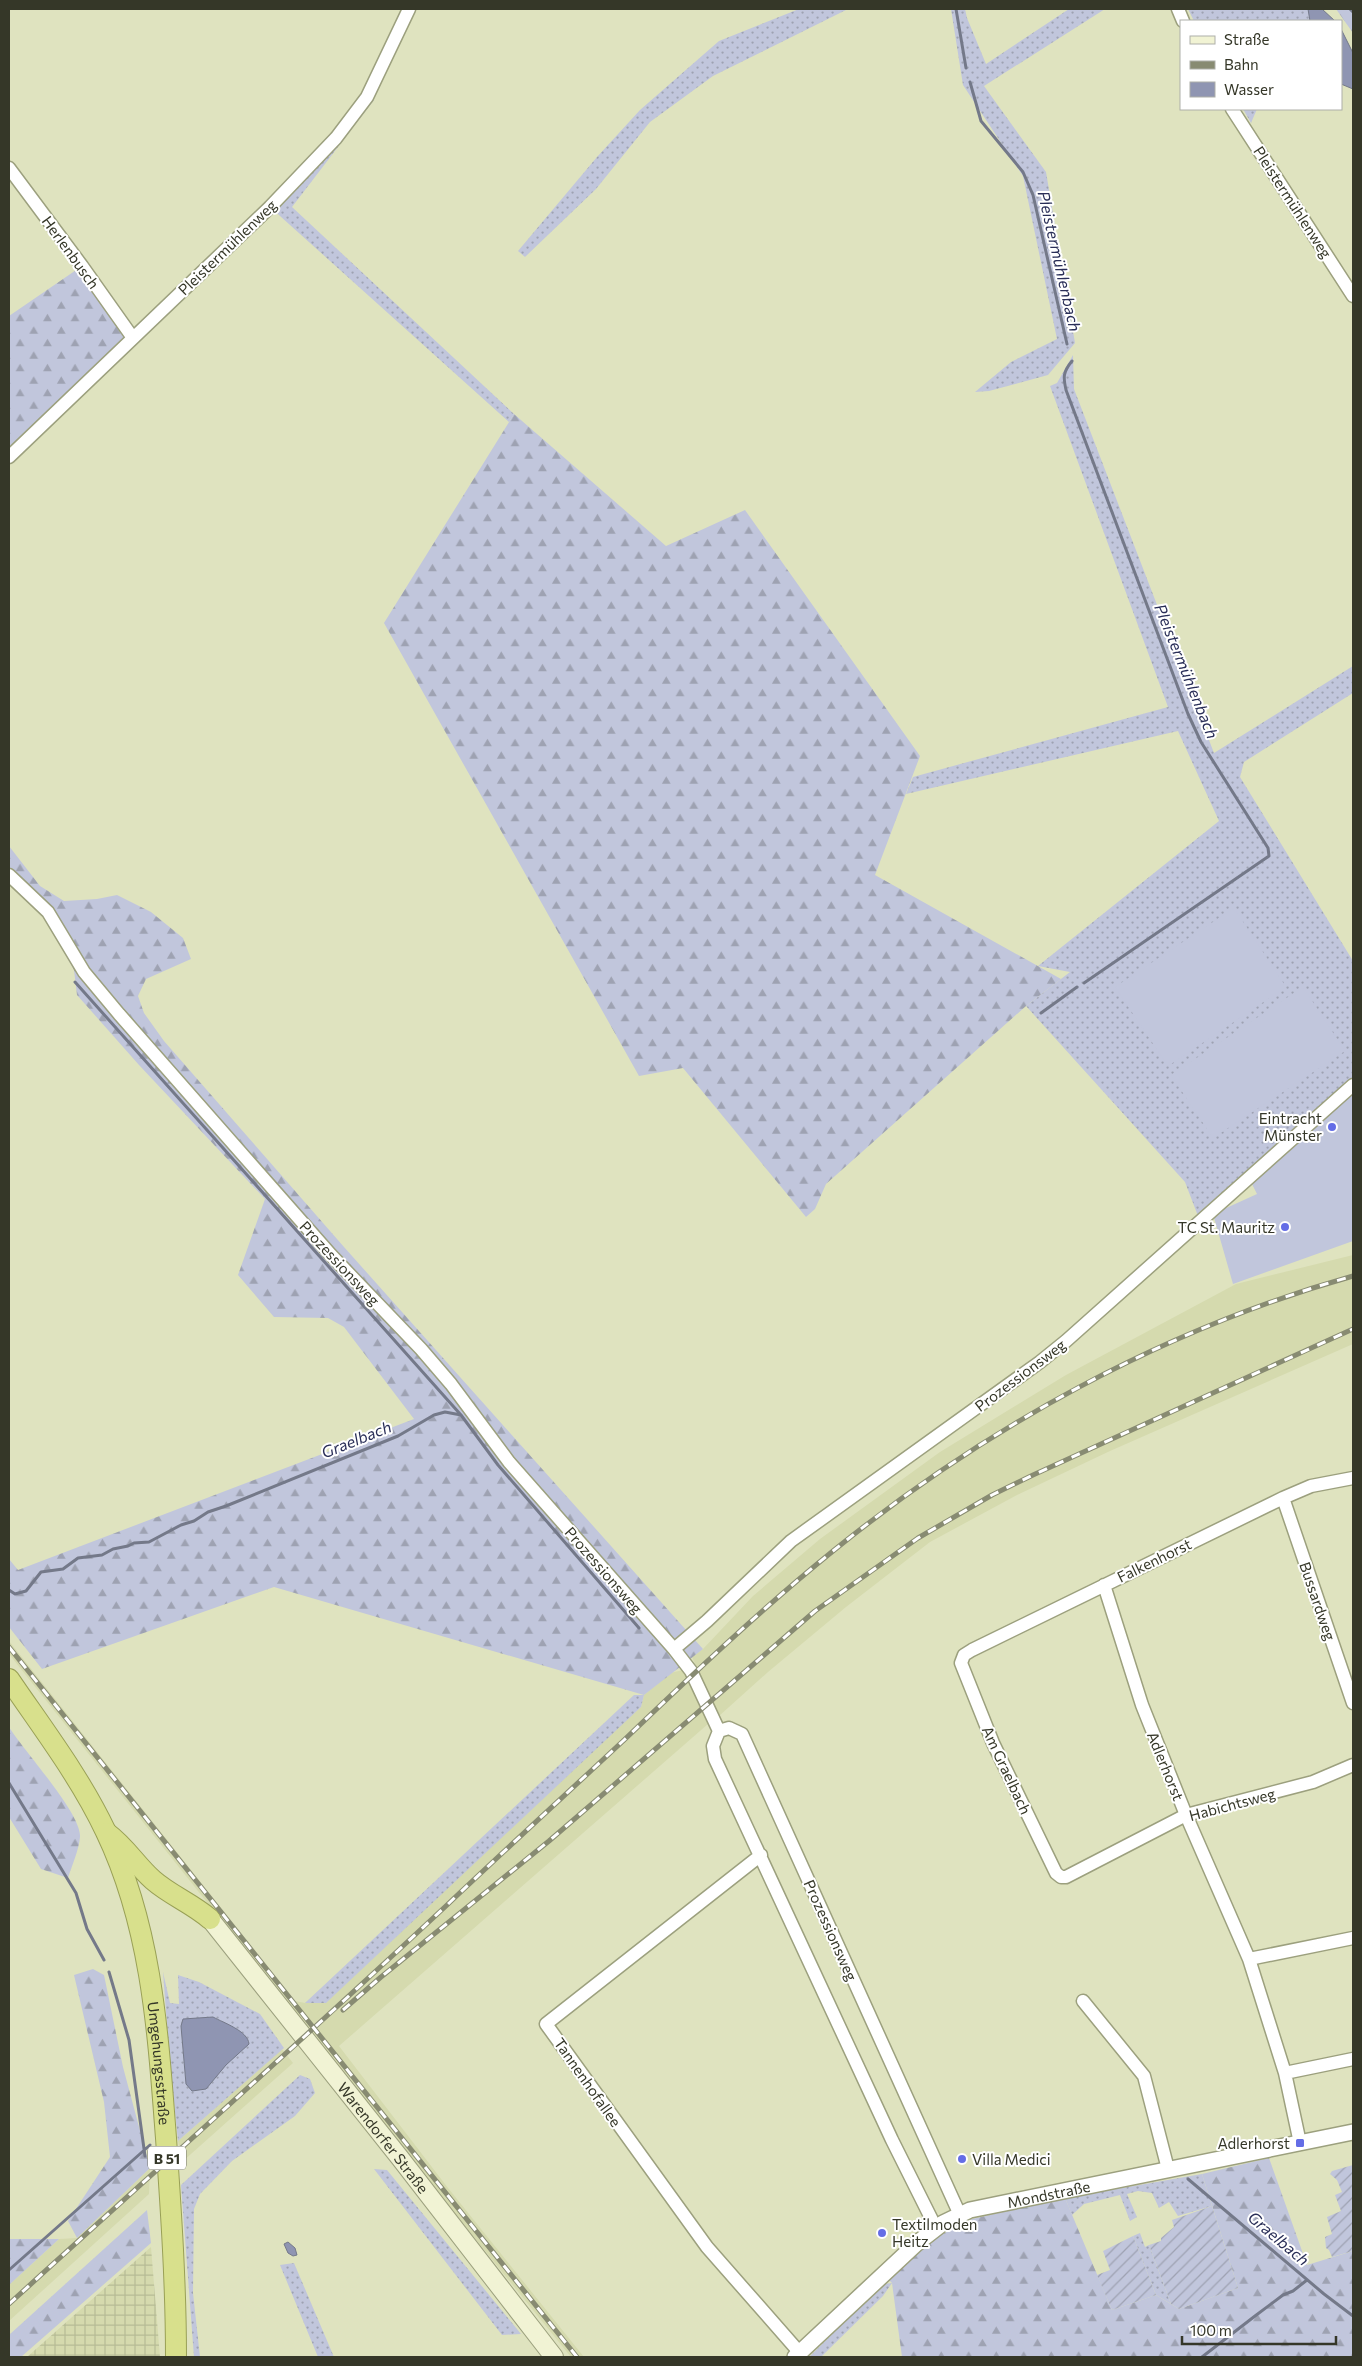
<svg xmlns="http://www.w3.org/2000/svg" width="1362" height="2366" font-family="Commissioner,sans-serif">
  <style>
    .built { fill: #d5daae }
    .industrial { fill: url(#industrial-grid) }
    .grass { fill: url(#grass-dots) }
    .forest { fill: url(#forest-firs) }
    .garden { fill: url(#garden-furrows) }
    .pitch { fill: #c1c6dc }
    .water { fill: #8f95b2; stroke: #747989 }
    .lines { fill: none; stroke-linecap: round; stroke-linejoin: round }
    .stream { stroke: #747989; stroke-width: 3 }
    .minor-casing { stroke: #9ca07e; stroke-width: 15 }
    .tertiary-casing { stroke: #9ca07e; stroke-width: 18 }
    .secondary-casing { stroke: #9ca07e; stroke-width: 20 }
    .trunk-casing { stroke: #99a056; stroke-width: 22 }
    .minor { stroke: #fff; stroke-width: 12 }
    .tertiary { stroke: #fff; stroke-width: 15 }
    .secondary { stroke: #f1f3d4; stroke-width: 18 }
    .trunk { stroke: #d8e08c; stroke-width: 20 }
    .rail-casing { stroke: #888b72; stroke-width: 5 }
    .rail { stroke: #fff; stroke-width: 3; stroke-dasharray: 9; stroke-linecap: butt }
    .poi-dot { fill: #646de6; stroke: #fff; stroke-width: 2 }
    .labels { text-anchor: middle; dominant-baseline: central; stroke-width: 4; stroke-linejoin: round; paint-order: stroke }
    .shield { fill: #fff; stroke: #727368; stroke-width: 1 }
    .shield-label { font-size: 14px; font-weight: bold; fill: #353728 }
    .street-label { font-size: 15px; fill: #353728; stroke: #fff }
    .poi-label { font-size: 15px; fill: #353728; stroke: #fff; text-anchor: end }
    .water-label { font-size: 16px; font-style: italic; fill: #292e57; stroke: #fff }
  </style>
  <defs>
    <pattern id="industrial-grid" width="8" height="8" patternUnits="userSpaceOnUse" patternTransform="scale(1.25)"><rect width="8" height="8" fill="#d5daae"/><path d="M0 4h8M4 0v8" fill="none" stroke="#b7bc96"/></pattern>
    <pattern id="grass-dots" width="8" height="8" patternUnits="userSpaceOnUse" patternTransform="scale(1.25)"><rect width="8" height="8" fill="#c1c6dc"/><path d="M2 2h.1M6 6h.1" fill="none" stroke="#9ea2b2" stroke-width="1.8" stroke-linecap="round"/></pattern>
    <pattern id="forest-firs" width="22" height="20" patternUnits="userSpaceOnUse" patternTransform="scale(1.25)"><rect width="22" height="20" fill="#c1c6dc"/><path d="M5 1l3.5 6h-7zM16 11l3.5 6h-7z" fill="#9ea2b2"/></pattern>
    <pattern id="garden-furrows" width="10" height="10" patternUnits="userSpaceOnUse" patternTransform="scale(1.25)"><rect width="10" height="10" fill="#c1c6dc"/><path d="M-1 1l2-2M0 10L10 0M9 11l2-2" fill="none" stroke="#9ea2b2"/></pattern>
  </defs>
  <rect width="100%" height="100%" fill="#dfe3bf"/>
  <path class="built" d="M1353,1255V1344L1110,1451L1017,1495L930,1542L846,1607L768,1672L719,1716L692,1657L703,1649L753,1596L820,1539L940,1452L1066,1375L1236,1284Z
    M9,1641L295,2001L305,2003L641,1707L644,1695L670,1673L683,1670L708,1724L339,2046L448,2188L584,2357H571L469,2231L9,1654Z
    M282,2049L293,2063L182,2162L178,2141Z
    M150,2168L149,2194L9,2321V2285L59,2239L77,2238Z"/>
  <path class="industrial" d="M151,2247L160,2357H27Z"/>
  <path class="grass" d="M799,9H848L713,76L650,122L596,189L525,257L518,251L597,157L640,110L719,41Z
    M951,9H965L967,18L986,64L1069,9H1105L984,86L1046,172L1075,343L1048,375L989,391L975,392L1011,362L1057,339L1023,176L963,85Z
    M1188,9H1309L1310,21H1194Z
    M367,97L374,100L292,207L514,414L509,422L270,207Z
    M1243,109H1257L1251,123Z
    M1073,355L1074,389L1214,753L1353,666V693L1244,762L1240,777L1353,961V1081L1198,1216L1185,1182L1026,1006L1070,972L1038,966L1219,821L1178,731L906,794L913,777L1168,707L1050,386L1057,383Z
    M634,1695H644L641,1707L326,2003H305Z
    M163,1972L170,2003L179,2004L178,1975L199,1982L260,2014L284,2048L178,2141L170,2064Z
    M300,2075L310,2079L315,2093L295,2116L232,2161L200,2194L194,2209L193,2293L200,2357H194L181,2185Z
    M374,2169L387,2170L521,2334L502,2335Z
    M1202,2174L1212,2206L1178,2216L1169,2202L1159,2208L1152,2193L1138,2191L1127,2194L1137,2217L1130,2221L1120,2195L1084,2204L1072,2215L1065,2198Z
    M1140,2233L1145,2247L1149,2245L1171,2304L1156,2295L1133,2236Z
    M294,2263L334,2357H318L280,2265Z
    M892,2283L883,2296L821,2357H809L883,2284Z"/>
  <path class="forest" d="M1336,9H1353V33Z
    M82,266L133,338L9,457V316Z
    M514,414L666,546L745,510L920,756L875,875L1061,979L1026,1006L826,1184L815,1209L806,1217L683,1068L639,1076L384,623Z
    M9,846L40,886L64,901L97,899L117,895L151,912L183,938L191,959L146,979L138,996L144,1013L164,1041L344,1247L703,1649L644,1695L274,1587L42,1669L9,1627V1559L18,1570L414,1419L344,1327L328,1318L274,1317L238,1275L265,1199L139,1065L77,995L74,970L40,908L9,884Z
    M9,1727C23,1750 82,1814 80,1837C79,1850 72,1865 68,1878L41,1869L9,1817Z
    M93,1969L104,1975L123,2067L150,2168L77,2238L68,2221L110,2157L104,2102L74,1975Z
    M1269,2158L1307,2265L1353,2251V2357H902L892,2283L887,2278L925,2243L972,2219L1065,2198L1112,2310L1156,2295L1179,2309L1238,2288L1202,2174Z
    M147,2210L151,2243L21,2357H9V2335Z
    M9,2239H59L9,2285Z"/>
  <path class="garden" d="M1353,2165V2251L1332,2257L1329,2250L1326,2248L1325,2237L1332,2234L1327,2217L1341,2211L1335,2195L1342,2192L1337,2180L1330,2174L1332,2171Z
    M1212,2206L1238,2288L1179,2309L1171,2304L1149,2245L1161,2241V2238L1174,2227L1172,2220Z
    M1133,2236L1156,2295L1112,2310L1097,2275L1110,2270L1103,2251Z"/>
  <path class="pitch" d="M1234,908L1286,987L1168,1066L1115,987Z
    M1303,987L1345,1051L1213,1138L1171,1075Z
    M1353,1090V1241L1233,1284L1213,1214L1257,1194L1251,1182Z"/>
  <path class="water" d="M1308,9H1322L1335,21H1310Z
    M1341,29L1353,53V89L1341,84Z
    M213,2017C224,2023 248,2031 249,2044L226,2065L206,2089L192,2091L186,2084L181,2026L183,2019Z
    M288,2242L295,2248L297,2255L293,2256L288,2253L284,2244Z"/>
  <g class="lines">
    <path class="stream" d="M956,9L966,68
      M1350,9L1353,12
      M970,82L981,121L1023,172L1033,195L1067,344
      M1072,361C1063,372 1063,377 1066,390L1188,714L1201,742L1268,848L1269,856L1084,983
      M75,982L461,1415L498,1465L639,1628
      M1041,1013L1077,987
      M9,1590L15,1594L26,1591L41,1572L63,1569L78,1558L102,1555L113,1549L128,1546L134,1543L149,1542L181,1525L194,1521L208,1512L226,1506L398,1436L434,1415L445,1412L461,1415
      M9,1783L76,1893L87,1929L104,1960
      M109,1972L129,2040L145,2156
      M1188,2179L1324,2294L1353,2316
      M9,2270L150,2145
      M1202,2357L1255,2316L1283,2295L1293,2291L1307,2280"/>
    <defs>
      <path id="minor" d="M1178,9L1183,21
        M1232,109L1353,296
        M9,168L82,266L133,338
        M9,457L270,207L336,138L367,97L409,9
        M9,875L48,912L84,972L119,1014L331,1255L421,1349L451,1384L509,1462L674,1649L691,1671L719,1731
        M1353,1478L1311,1486L1283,1498L972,1650L964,1655L961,1663L993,1743L1056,1873L1061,1877H1066L1186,1815L1313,1782L1353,1765
        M1283,1498L1353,1703
        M1104,1585L1142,1705L1186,1815L1249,1959L1285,2073L1300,2143
        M674,1649L707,1621L791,1541L1040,1362L1066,1341L1353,1085
        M761,1855L546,2024L707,2247L800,2353
        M1249,1959L1353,1938
        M1083,2001L1144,2076L1168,2169
        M1285,2073L1353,2059
        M936,2228L892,2140L715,1759L713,1746L719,1731L729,1728L742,1734L960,2215"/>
      <g id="tertiary">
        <path id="s1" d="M795,2357L916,2244L943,2223L970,2210L1353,2132"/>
      </g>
      <g id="secondary">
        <path id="s2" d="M210,1919L400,2158L554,2357"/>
      </g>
      <g id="trunk">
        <path id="s3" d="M9,1679C43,1729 80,1777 106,1832C152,1928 158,2034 166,2138C171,2211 176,2284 176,2357"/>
        <path d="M107,1833C126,1847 136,1865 153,1880C170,1895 193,1904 210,1919"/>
      </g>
    </defs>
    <use href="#minor" class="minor-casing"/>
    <use href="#tertiary" class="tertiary-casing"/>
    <use href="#secondary" class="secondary-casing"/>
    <use href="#trunk" class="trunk-casing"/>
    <use href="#minor" class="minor"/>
    <use href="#tertiary" class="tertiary"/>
    <use href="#secondary" class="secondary"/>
    <use href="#trunk" class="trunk"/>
    <defs>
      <path id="rail" d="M9,1647L577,2357
        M343,2010L381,1977L549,1841L815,1611L918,1538L992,1495L1033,1475L1353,1329
        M9,2304C155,2171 303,2040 447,1905C505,1850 564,1796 623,1741C691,1676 760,1610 833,1551C986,1427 1164,1329 1353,1276"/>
    </defs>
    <use href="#rail" class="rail-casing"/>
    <use href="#rail" class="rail"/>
  </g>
  <g class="poi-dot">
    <circle cx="1332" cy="1127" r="5"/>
    <circle cx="1285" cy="1227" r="5"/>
    <rect x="1295" y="2138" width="10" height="10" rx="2.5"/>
    <circle cx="962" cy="2159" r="5"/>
    <circle cx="882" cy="2233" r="5"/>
  </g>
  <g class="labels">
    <rect class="shield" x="148" y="2146.5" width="38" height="23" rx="4"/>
    <g class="shield-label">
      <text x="167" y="2158">B 51</text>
    </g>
    <g class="street-label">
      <text transform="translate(1293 202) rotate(57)">Pleistermühlenweg</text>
      <text transform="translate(227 247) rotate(-44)">Pleistermühlenweg</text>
      <text transform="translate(71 252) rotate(54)">Herlenbusch</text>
      <text transform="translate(340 1263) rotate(47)">Prozessionsweg</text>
      <text transform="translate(1020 1375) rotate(-37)">Prozessionsweg</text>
      <text transform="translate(1154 1560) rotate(-26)">Falkenhorst</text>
      <text transform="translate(604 1570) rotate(49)">Prozessionsweg</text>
      <text transform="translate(1318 1601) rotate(71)">Bussardweg</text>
      <text transform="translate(1166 1766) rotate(68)">Adlerhorst</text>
      <text transform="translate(1007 1770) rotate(65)">Am Graelbach</text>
      <text transform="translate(1232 1804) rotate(-15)">Habichtsweg</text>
      <text transform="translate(831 1930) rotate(66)">Prozessionsweg</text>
      <text stroke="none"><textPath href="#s3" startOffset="420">Umgehungsstraße</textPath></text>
      <text transform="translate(588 2082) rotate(55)">Tannenhofallee</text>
      <text stroke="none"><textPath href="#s2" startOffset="279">Warendorfer Straße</textPath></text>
      <text stroke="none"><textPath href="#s1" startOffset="310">Mondstraße</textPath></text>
    </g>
    <g class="poi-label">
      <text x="1322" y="1118">Eintracht<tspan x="1322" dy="17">Münster</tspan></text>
      <text x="1275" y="1227">TC St. Mauritz</text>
      <text x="1290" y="2143">Adlerhorst</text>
      <text x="972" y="2159" text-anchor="start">Villa Medici</text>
      <text x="892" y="2224" text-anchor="start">Textilmoden<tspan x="892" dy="17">Heitz</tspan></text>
    </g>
    <g class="water-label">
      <text transform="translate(1060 261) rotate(77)">Pleistermühlenbach</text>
      <text transform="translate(1187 671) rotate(68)">Pleistermühlenbach</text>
      <text transform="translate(356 1439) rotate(-22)">Graelbach</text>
      <text transform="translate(1279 2238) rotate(40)">Graelbach</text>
    </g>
  </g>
  <rect width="1362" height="2366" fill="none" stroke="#353728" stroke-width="20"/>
  <rect x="1180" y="20" width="162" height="90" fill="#ffffff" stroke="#aeafa9"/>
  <rect x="1190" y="36" width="25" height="8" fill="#f1f3d4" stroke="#aeafa9"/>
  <text x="1224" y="45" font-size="15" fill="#353728">Straße</text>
  <rect x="1190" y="61" width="25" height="8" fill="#888b72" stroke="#aeafa9"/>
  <text x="1224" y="70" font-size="15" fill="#353728">Bahn</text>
  <rect x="1190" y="82" width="25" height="15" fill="#8f95b2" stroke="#aeafa9"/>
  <text x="1224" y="95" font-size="15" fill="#353728">Wasser</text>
  <path d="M1182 2336v8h154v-8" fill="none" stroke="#353728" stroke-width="2.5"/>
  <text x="1190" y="2336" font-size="15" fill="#353728" stroke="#ffffff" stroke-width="4" paint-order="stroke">100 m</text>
</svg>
